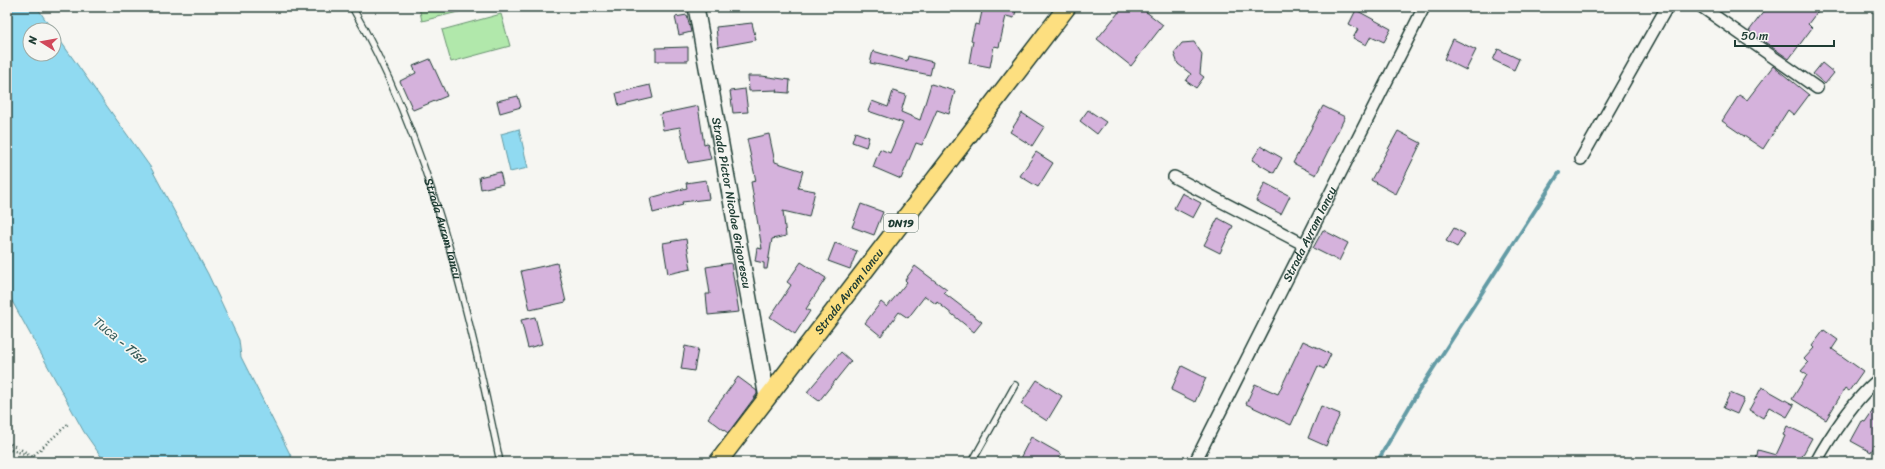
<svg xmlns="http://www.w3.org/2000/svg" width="1885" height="469" font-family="Sriracha,sans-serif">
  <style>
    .green { fill: #b1e8ab; stroke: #689270 }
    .water { fill: #90daf1; stroke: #639ba5 }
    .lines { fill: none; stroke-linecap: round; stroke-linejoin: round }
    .stream { stroke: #639ba5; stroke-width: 4 }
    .building { fill: #d5b2dc; stroke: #1f3d34 }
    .service-casing { stroke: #1f3d34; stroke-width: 8 }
    .minor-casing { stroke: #1f3d34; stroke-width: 14 }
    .secondary-casing { stroke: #1f3d34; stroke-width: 18 }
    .primary-casing { stroke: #1f3d34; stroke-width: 20 }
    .path { stroke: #1f3d34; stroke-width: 2.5; stroke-dasharray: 1 3; stroke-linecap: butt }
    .service { stroke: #f6f6f2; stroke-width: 5.5 }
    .minor { stroke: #f6f6f2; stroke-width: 11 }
    .secondary { stroke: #f6f6f2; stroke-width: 15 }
    .primary { stroke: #fddf80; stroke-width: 17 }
    .labels { text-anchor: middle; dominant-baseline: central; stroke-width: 3.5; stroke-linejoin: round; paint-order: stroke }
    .shield { fill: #f6f6f2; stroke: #60746d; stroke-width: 1 }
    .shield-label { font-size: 11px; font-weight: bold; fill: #1f3d34 }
    .street-label { font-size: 12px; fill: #1f3d34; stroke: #f6f6f2 }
    .water-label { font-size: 13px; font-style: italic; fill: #365c5a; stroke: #f6f6f2 }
  </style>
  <rect width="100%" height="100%" fill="#f6f6f2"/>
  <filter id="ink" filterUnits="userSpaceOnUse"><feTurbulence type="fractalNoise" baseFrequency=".025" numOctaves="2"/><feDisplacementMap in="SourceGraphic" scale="8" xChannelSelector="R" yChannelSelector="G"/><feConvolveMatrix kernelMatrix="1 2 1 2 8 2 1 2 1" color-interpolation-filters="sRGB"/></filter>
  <g filter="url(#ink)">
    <path class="green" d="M419,7H478L422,21Z
      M501,14L510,46L451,62L442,30Z"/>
    <path class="water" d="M7,7H37L52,30H30V54H54V32L151,168L208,274L239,340L241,357L294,462H105L84,432L7,292Z
      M519,129L528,168L510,172L501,134Z"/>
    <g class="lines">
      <path class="stream" d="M1377,462L1418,392L1559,173"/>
    </g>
    <path class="building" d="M983,7H1017L1014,18L1006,16L999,47L994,46L990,67L969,63L973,41L971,40L975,24L979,25Z
      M1123,7H1140L1163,25L1131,66L1097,39Z
      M1767,7H1821L1808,24L1812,28L1789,59L1749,31Z
      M1356,10L1391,29L1384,42L1371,36L1366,45L1353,38L1358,29L1349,24Z
      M687,15L691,32L679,35L675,17Z
      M752,23L756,40L718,47L716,27Z
      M1453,39L1476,50L1466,70L1444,59Z
      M1194,42L1202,54L1200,74L1204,77L1196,88L1186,81L1191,74L1178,64L1174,53L1182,43Z
      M688,47V61H656V48Z
      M1498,49L1519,59L1514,70L1493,60Z
      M873,51L907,61L908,56L933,62L930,75L870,63Z
      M430,59L447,96L413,110L400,81L416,73L413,66Z
      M1822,63L1834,73L1825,84L1813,74Z
      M1773,66L1809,95L1794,115L1788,110L1763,149L1722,121L1739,95L1747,100Z
      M748,76H762L790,80L789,93L776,92L777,90L749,91Z
      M931,84L955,91L949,114L937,110L922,145L916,143L901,179L873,167L880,149L890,153L903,123L868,111L872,101L888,107L893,91L906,95L901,112L920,120Z
      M650,85L653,98L619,106L616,93Z
      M745,89L748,112L733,113L730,91Z
      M518,96L521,107L500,113L497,101Z
      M698,106L704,144L707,143L711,159L688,163L680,127L663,130L660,114Z
      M1323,106L1345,117L1316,175L1293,163Z
      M1088,110L1106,122L1097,134L1080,121Z
      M1022,113L1044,127L1032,146L1010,132Z
      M1398,131L1421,143L1396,194L1371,180Z
      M855,132L869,137L866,147L852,142Z
      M769,134L775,162L803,171L798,188L815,191L809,217L783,211L786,236L772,239L767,269H764V263L755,261L757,248L762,249L751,182L756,181L747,139Z
      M1261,146L1282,158L1274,173L1252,160Z
      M1036,152L1053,163L1038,187L1020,176Z
      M500,172L503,184L481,189L479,177Z
      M706,180L709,199L682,202L683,205L653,213L650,198L687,188L686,183Z
      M1265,183L1290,196L1281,214L1256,201Z
      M1182,193L1201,203L1193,218L1174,208Z
      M861,204L883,212L874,235L852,227Z
      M1218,218L1233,226L1220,253L1204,245Z
      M1454,228L1465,234L1457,247L1446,241Z
      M1323,230L1348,243L1339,261L1313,248Z
      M686,239L691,269L668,274L663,243Z
      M835,243L857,251L850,269L828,261Z
      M801,262L826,278L806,309L810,311L795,334L770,317L791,285L787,282Z
      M557,263L566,302L530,310L521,271Z
      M731,263L739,312L708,315L706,294H710L706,267Z
      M915,266L947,290L944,293L982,322L974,332L937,302L936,304L925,296L908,318L899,312L881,336L865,323L881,302L887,307L907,282L905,280Z
      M535,317L542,344L528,348L521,320Z
      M1824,330L1838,340L1832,349L1863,371L1849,391L1845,388L1826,420L1792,399L1807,375L1801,371L1808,363L1804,359L1814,348L1812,346Z
      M1303,341L1331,354L1324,369L1318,366L1291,425L1246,404L1255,384L1278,394Z
      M685,346L698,349L694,371L681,369Z
      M841,352L851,361L819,401L807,392Z
      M1182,366L1206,378L1195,402L1171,390Z
      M738,377L757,391V394L728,433L708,418Z
      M1037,380L1062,396L1047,421L1021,404Z
      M1762,387L1794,405L1787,417L1769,407L1763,418L1749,410Z
      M1730,393L1744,399L1737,414L1723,408Z
      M1878,403V439L1871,452L1851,441L1862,421L1865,422Z
      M1321,406L1340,414L1326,446L1308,438Z
      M1787,426L1812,438L1799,462H1762L1756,460L1758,450L1776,455L1785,436L1783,435Z
      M1031,437L1061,454L1056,462H1018Z"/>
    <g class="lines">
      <defs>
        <g id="service">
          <path id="s1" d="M352,7C431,143 468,309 500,462"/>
          <path d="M972,462L1015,385"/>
        </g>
        <g id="minor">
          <path d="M1702,7L1817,88"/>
          <path d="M1581,159L1667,7"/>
          <path d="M1174,177L1305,245"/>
          <path id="s2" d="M1195,462L1424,7"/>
          <path d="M1816,462C1829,438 1856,397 1878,380"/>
        </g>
        <g id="secondary">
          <path id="s3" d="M696,7L767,398"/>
        </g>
        <g id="primary">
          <path id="s4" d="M718,462L1067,7"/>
        </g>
      </defs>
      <use href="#service" class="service-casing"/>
      <use href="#minor" class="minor-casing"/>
      <use href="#secondary" class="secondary-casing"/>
      <use href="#primary" class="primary-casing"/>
      <path class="path" d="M7,442L33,456
        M7,449L29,455
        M35,462L33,456L68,424"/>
      <use href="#service" class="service"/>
      <use href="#minor" class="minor"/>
      <use href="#secondary" class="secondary"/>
      <use href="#primary" class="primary"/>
    </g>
  </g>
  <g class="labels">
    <rect class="shield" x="884" y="214" width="34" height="18" rx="3"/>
    <g class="shield-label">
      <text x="901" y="223">DN19</text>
    </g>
    <g class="street-label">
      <text stroke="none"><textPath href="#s3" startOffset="199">Strada Pictor Nicolae Grigorescu</textPath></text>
      <text stroke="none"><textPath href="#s1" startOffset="240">Strada Avram Iancu</textPath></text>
      <text stroke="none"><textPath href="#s2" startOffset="255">Strada Avram Iancu</textPath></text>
      <text stroke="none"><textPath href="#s4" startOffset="215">Strada Avram Iancu</textPath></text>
    </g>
    <g class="water-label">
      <text transform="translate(120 340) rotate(39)">Тиса - Tisa</text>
    </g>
  </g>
  <rect width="1885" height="469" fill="none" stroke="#f6f6f2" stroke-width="24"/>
  <rect x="12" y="12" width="1861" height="445" fill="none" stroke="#1f3d34" stroke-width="1.5" filter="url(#ink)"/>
  <g transform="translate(42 42) rotate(281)"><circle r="19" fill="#f6f6f2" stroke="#a0aca6"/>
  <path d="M0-3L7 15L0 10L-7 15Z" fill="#d1495b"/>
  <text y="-6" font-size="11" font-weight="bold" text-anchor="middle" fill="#1f3d34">N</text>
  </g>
  <path d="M1735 40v6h99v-6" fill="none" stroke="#1f3d34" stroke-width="2"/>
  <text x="1741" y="40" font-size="12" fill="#1f3d34" stroke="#f6f6f2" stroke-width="3" paint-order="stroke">50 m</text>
</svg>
